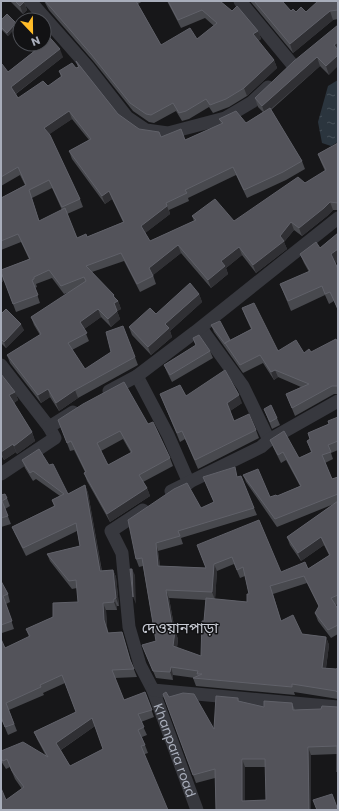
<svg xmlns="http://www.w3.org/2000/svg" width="339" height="811" font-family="Poppins,'Noto Sans Bengali',sans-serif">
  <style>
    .water { fill: url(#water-ripples) }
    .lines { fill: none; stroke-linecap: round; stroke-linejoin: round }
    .street { stroke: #37383e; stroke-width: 13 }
    .wall { fill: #48494e; fill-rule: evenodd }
    .shaded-wall { fill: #303034 }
    .building { fill: #53535a; stroke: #606169; fill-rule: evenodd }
    .labels { text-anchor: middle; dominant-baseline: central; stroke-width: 3; stroke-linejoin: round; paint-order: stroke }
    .street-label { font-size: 13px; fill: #a8adba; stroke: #121214 }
    .quarter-label { font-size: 15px; fill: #c9ccd5; stroke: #121214 }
  </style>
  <defs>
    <pattern id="water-ripples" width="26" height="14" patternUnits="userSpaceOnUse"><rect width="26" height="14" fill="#2b353e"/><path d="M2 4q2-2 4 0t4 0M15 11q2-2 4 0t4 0" fill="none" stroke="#475058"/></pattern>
  </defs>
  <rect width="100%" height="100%" fill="#171719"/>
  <path class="water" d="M338,80V142L331,146L322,143L318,122L328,86Z"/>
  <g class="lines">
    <g class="street">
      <path d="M30,1L88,67L127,117L146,130L168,133L225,118L252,102L268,87"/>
      <path d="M240,1L292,64"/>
      <path d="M201,328L243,386L269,440"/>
      <path d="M1,365L49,427L55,438L1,474"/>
      <path d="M137,376L168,435L189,483"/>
      <path d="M109,391L137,376L195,332L338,218"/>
      <path d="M49,427L73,412"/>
      <path d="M171,491L261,447L269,440L338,401"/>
      <path id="s1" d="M143,510L111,531L122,553L129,627L140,665L153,690L197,810"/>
      <path d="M153,690L338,707"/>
    </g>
  </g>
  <path class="wall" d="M10,1H24L27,10L23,14Z
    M44,1H143L138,4L161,45L197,39L214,26L205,18L181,28L167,1H222L221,2L232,11L258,31L261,39L258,41L274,60L277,68L247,96L229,107L213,113L209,107L189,119L182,121L176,111L154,123L149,122L133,111L94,62L49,10Z
    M250,1H285L283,2L291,11L296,12H306L338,1V19L333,20L293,53Z
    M1,20L16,23L17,26L8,36L1,29Z
    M338,25L329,75L320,66L271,110L302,161L305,169L286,180L247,198L236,175L188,198L189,201L169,210L170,214L145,233L150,241L194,221L192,216L234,221L305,183L325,171L321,162L318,154L338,143V210H333L327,216L302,236L294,230L284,242L287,249L256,273L242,255L226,268L228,274L211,288L181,253L153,275L156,284L140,292L124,261L92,272L118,301L121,309L117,311L120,319L111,327L101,317L84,329L89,341L72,350L85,369L135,357L138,365L78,398L59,411L50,397L41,403L10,363L7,355L40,335L34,325L31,317L70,292L64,294L52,278L36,284L37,287L35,288L40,303L16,312L4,280L1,283V270L29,259L21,242L1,250V198L25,185L20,175L1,186V64L8,72L33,52L26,44H44L63,57L16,94L18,98L48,86L61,77L59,71L76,68L78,67L76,61L118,114L139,129L161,137L185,140L221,124L219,119L246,123L263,112L258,107L255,98ZM72,119L89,140L69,151L72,159L105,204L112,199L123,222L87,237L77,238L67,214L83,207L80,199L49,134ZM52,188L62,210L39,221L32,198Z
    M338,233V261L335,263L338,269V311L334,301L329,304L325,295L291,311L284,294L280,284L309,272L304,263L300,254L320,248Z
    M199,294L202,302L170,331L172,337L151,355L132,335L129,327Z
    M242,308L278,351L304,353L311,352L338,343V394H334L295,416L286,394L301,387L278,377L274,380L263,363L243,373L214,332L211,325L230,340L251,329L245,316Z
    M1,314L24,330L6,348L1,343Z
    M193,338L210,351L213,358L172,382L167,372L164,365L196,346Z
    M1,374L15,392L18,400L14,403L32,432L35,441L17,454L16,452L4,460L1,455Z
    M160,394L242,403L230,411L234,421L256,430L259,438L198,469L185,439L180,442Z
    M264,409L277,418L280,425L272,429Z
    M338,417V450L331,453L333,459L325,463L332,479L338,477V604L336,605L338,609V634L331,638L318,621L315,613L319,607L307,583L273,594L281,621L302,634L326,637L329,645L326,668L336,669L338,668V699L294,692L295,695L196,686L193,678H195L173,675V680L156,678L142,645L156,641L143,566L139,567L136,559L201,508L214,502L203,477H238L254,508L257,515L181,538L183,544L158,551L160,566L206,568L197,545L281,572L308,569L329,555L324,545L301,561L290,545L287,537L334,504L277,527L246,482L243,475L270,497L277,496L300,486L286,460L281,463L273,447L270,440L299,458L311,452L307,441L310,439L308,433L329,424ZM234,564L240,578L245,576L249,594L247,602L215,599L217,571ZM169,598L206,600L201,656L177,648L178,639L175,631Z
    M58,420L148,424L170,458L173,466L143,482L147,488L150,496L110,522L87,481L84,473L85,472L74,450L70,451ZM123,439L131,453L108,465L101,451Z
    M22,460L49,465L68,494L85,485L88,493L102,571L113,570L116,577L119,606H117V610H106L107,627L108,633L122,632L131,662L137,677L115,678L124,700L145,692L154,717L141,722L147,735L142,737L148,753L6,800L22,789L15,779L10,767L6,769L1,761V751L46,756L37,739L34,732L76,712L65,683L43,693L44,695L9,710L17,731L8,735L1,718V639L5,648L29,637L26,629L53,617L78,602L77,588L72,589L50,561L47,554L80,546L77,531L26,556L15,534L12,527L54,506L52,500L60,496L36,479L33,481L25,468ZM95,726L103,749L70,766L61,750Z
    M1,495L7,498L10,506L5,509L11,524L1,527Z
    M1,581L8,594L10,602L6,604L14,629L2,633L1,631Z
    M163,694L214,729L238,698L239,701L264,707L292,703L295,710L321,709L338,707V773L337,754L311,755V810H216L215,778L196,783ZM245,767H266V800L245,801Z"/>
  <path class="shaded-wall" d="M24,2L27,10L23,14L20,6Z
    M330,11L333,20L293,53L290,44Z
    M16,23L17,26L8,36L7,33Z
    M258,31L261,39L256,42L253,34Z
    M338,42V53L334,45Z
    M60,49L63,57L14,95L11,87Z
    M338,55V66L329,75L326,66Z
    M317,57L320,66L265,114L262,106Z
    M274,60L277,68L247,96L244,88Z
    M69,111L72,119L47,136L44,128Z
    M109,191L112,199L105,204L102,196Z
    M330,202L333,210L327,216L302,236L299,228Z
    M167,206L170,214L144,234L141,226Z
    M291,222L294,230L284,242L287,249L256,273L253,265L280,236Z
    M178,245L181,253L152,276L149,268Z
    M239,247L242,255L226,268L228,274L211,288L208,280L221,261Z
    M338,249V261L335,264L331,254Z
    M1,272L4,280L1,283Z
    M199,294L202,302L170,331L172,337L151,355L148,347L165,324Z
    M114,295L117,302L118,301L121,309L117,311L120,319L111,327L108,319L114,303L113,296Z
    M98,309L101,317L83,330L80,322Z
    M21,324L24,330L6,348L4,342Z
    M275,370L278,377L274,380L271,372Z
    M48,389L50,397L41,403L38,395Z
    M75,390L78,398L59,411L56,403Z
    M15,392L18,400L12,404L9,395Z
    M239,395L242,403L230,411L227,403Z
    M32,432L35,441L17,454L14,446Z
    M13,444L16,452L4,460L1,452Z
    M85,485L88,493L103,579L100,571Z
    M147,488L150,496L110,522L107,514Z
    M321,537L324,545L301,561L298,553Z
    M156,543L158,551L161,574L158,566Z
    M214,564L217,571L215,600L212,592Z
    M132,569L135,575L136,604L133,597Z
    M113,570L116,577L119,606L116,598Z
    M166,590L169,598L175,632V631L178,639L176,654L173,646V631Z
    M114,599L117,606V610L114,602Z
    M103,603L106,610L107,627L111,641L104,620Z
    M326,637L329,645L325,675L322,668Z
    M171,667L173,675V680L170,672Z
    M92,718L95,726L59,751L56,743Z
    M308,747L311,755V810H309Z
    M242,759L245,767V809L242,801Z"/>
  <path class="building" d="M15,1H24V2L20,6Z
    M45,1H136L161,45L190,28L197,39L217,23L202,10L178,20L168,1H220L232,11L237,6L258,31L253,34L274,60L244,88L226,99L210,105L206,99L186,111L179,113L173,103L151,115L146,114L130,103L91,54Z
    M254,1H282L291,11L293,9L296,12L301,7L306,12L318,1H338V10L330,11L290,44Z
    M7,14L16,23L7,33L1,27V20Z
    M338,25V42L334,45L338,50V55L326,66L317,57L262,106L255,98L294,61Z
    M44,31L60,49L11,87L18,98L43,81L48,86L62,76L59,71L72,63L76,68L79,67L76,61L118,114L139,129L159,132L161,137L181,129L185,140L223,123L219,119L236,111L246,123L270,108L302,161L283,172L244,190L233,167L185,190L187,193L166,203L167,206L141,226L150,241L196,220L192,216L215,199L234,221L298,177L305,183L326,170L318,154L338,143V203L330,202L324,208L299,228L291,222L280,236L284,241L253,265L239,247L221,261L225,266L208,280L178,245L149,268L153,276L137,284L121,253L86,266L114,295L113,296L118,301L114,303L117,311L108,319L98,309L80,322L87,333L68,343L85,369L111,352L106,332L123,326L135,357L75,390L56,403L48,389L38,395L7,355L41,334L31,317L86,281L84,277L61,286L49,270L34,277V279L32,280L38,295L13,304L1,272V270L30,259L18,234L1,241V198L26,185L18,167L1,177V64H2L8,72L36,50L30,44H44ZM69,111L91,139L69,151L102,196L109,191L124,222L87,237L86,234L77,238L65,208L39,221L29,190L49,180L62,207L80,199L50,135L44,128Z
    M338,233V249L331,254L338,269V309L330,292L325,294L322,286L288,301L280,284L310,271L300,254L316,242L320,248Z
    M190,283L199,294L165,324L169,328L148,347L129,327L150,308L156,314Z
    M254,303L278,351L296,340L304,353L309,349L311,352L336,339L338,343V386H332L292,408L286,394L309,384L275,370L271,372L260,355L240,365L225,343L252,329L242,308Z
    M6,309L21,324L4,342L1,339V314Z
    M220,321L230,340L225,343V344L211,325Z
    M199,335L210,351L170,375L164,365L196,345L193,338Z
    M225,370L239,395L227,403L234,421L249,414L256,430L195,460L182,431L177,433L160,394L180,385L186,396Z
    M1,374L15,392L9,395L32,432L14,446L13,444L1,452Z
    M124,382L148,424L153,422L170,458L139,475L147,488L107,514L84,473L86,472L71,441L67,443L58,420L83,404ZM120,431L132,452L108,465L97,443Z
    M271,405L277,418L270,422L264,409Z
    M338,417V441L328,445L331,452L322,455L332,479L338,477V494L275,519L243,475L258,469L270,497L276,495L277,496L301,486L283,452L278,455L270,440L284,431L299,458L312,452L307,441L310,439L308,433L329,424L328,421Z
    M39,449L49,465L53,464L68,494L85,485L100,571L113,570L116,598L114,599V602L103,603L104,620L108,633L122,632L130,660L134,669L112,670L124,700L145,692L152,710L138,714L144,727L138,730L145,745L141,746L168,810H1V788L6,800L24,787L12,771L7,759L3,761L1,758V751L23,742L48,757L34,732L76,712L62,675L40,685L41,687L6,703L14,724L5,727L1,717V639L5,648L30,636L26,629L53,617V603L78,602L76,580L69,581L47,554L80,546L76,523L23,548L12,527L55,506L52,500L64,494L33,471L30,473L22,460ZM92,718L103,749L70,766L56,743Z
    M235,467L237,477L241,476L254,508L178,531L180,536L156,543L158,566L206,568L197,545L259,520L281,572L305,562L308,569L330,555L321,537L298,553L287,537L338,501V595L331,598L338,609V625L328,630L315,613L319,606L304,576L270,586L281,621L293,615L302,634L326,637L322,668L336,669L338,668V693L336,691L292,684V687L193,678L202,674H197L198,671L171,667L170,672L153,671L142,645L156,641L142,558L136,559L128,520L174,489L187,483L201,508L214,502L203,477ZM232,557L237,570L243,567L249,594H247V602L206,598L204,621H202L201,656L173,646L175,631H173L166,590L212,592L214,564Z
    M5,494L7,498L2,501L8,516L1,518V495Z
    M130,569H132L133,597Z
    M1,581L8,594L3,596L12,621L1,625Z
    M166,692L169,697L183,693L194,694L214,729L216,696L238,698V701L264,707V701L292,703L293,710L321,709L322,706L338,707V772H337V746L308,747L309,810H216L215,769L193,775L163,694ZM242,759H265L266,800L242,801Z
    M332,794L338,810H317L313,800Z"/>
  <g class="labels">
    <g class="street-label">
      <text stroke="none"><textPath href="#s1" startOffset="269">Khanpara road</textPath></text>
    </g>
    <g class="quarter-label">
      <text x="180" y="627">দেওয়ানপাড়া</text>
    </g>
  </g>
  <rect width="339" height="811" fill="none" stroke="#a8adba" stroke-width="4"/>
  <g transform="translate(32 32) rotate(158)"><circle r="19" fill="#121214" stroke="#4e5056"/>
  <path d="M0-3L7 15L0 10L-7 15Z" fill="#ffbc28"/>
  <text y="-6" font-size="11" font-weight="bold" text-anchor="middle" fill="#a8adba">N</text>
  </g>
</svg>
